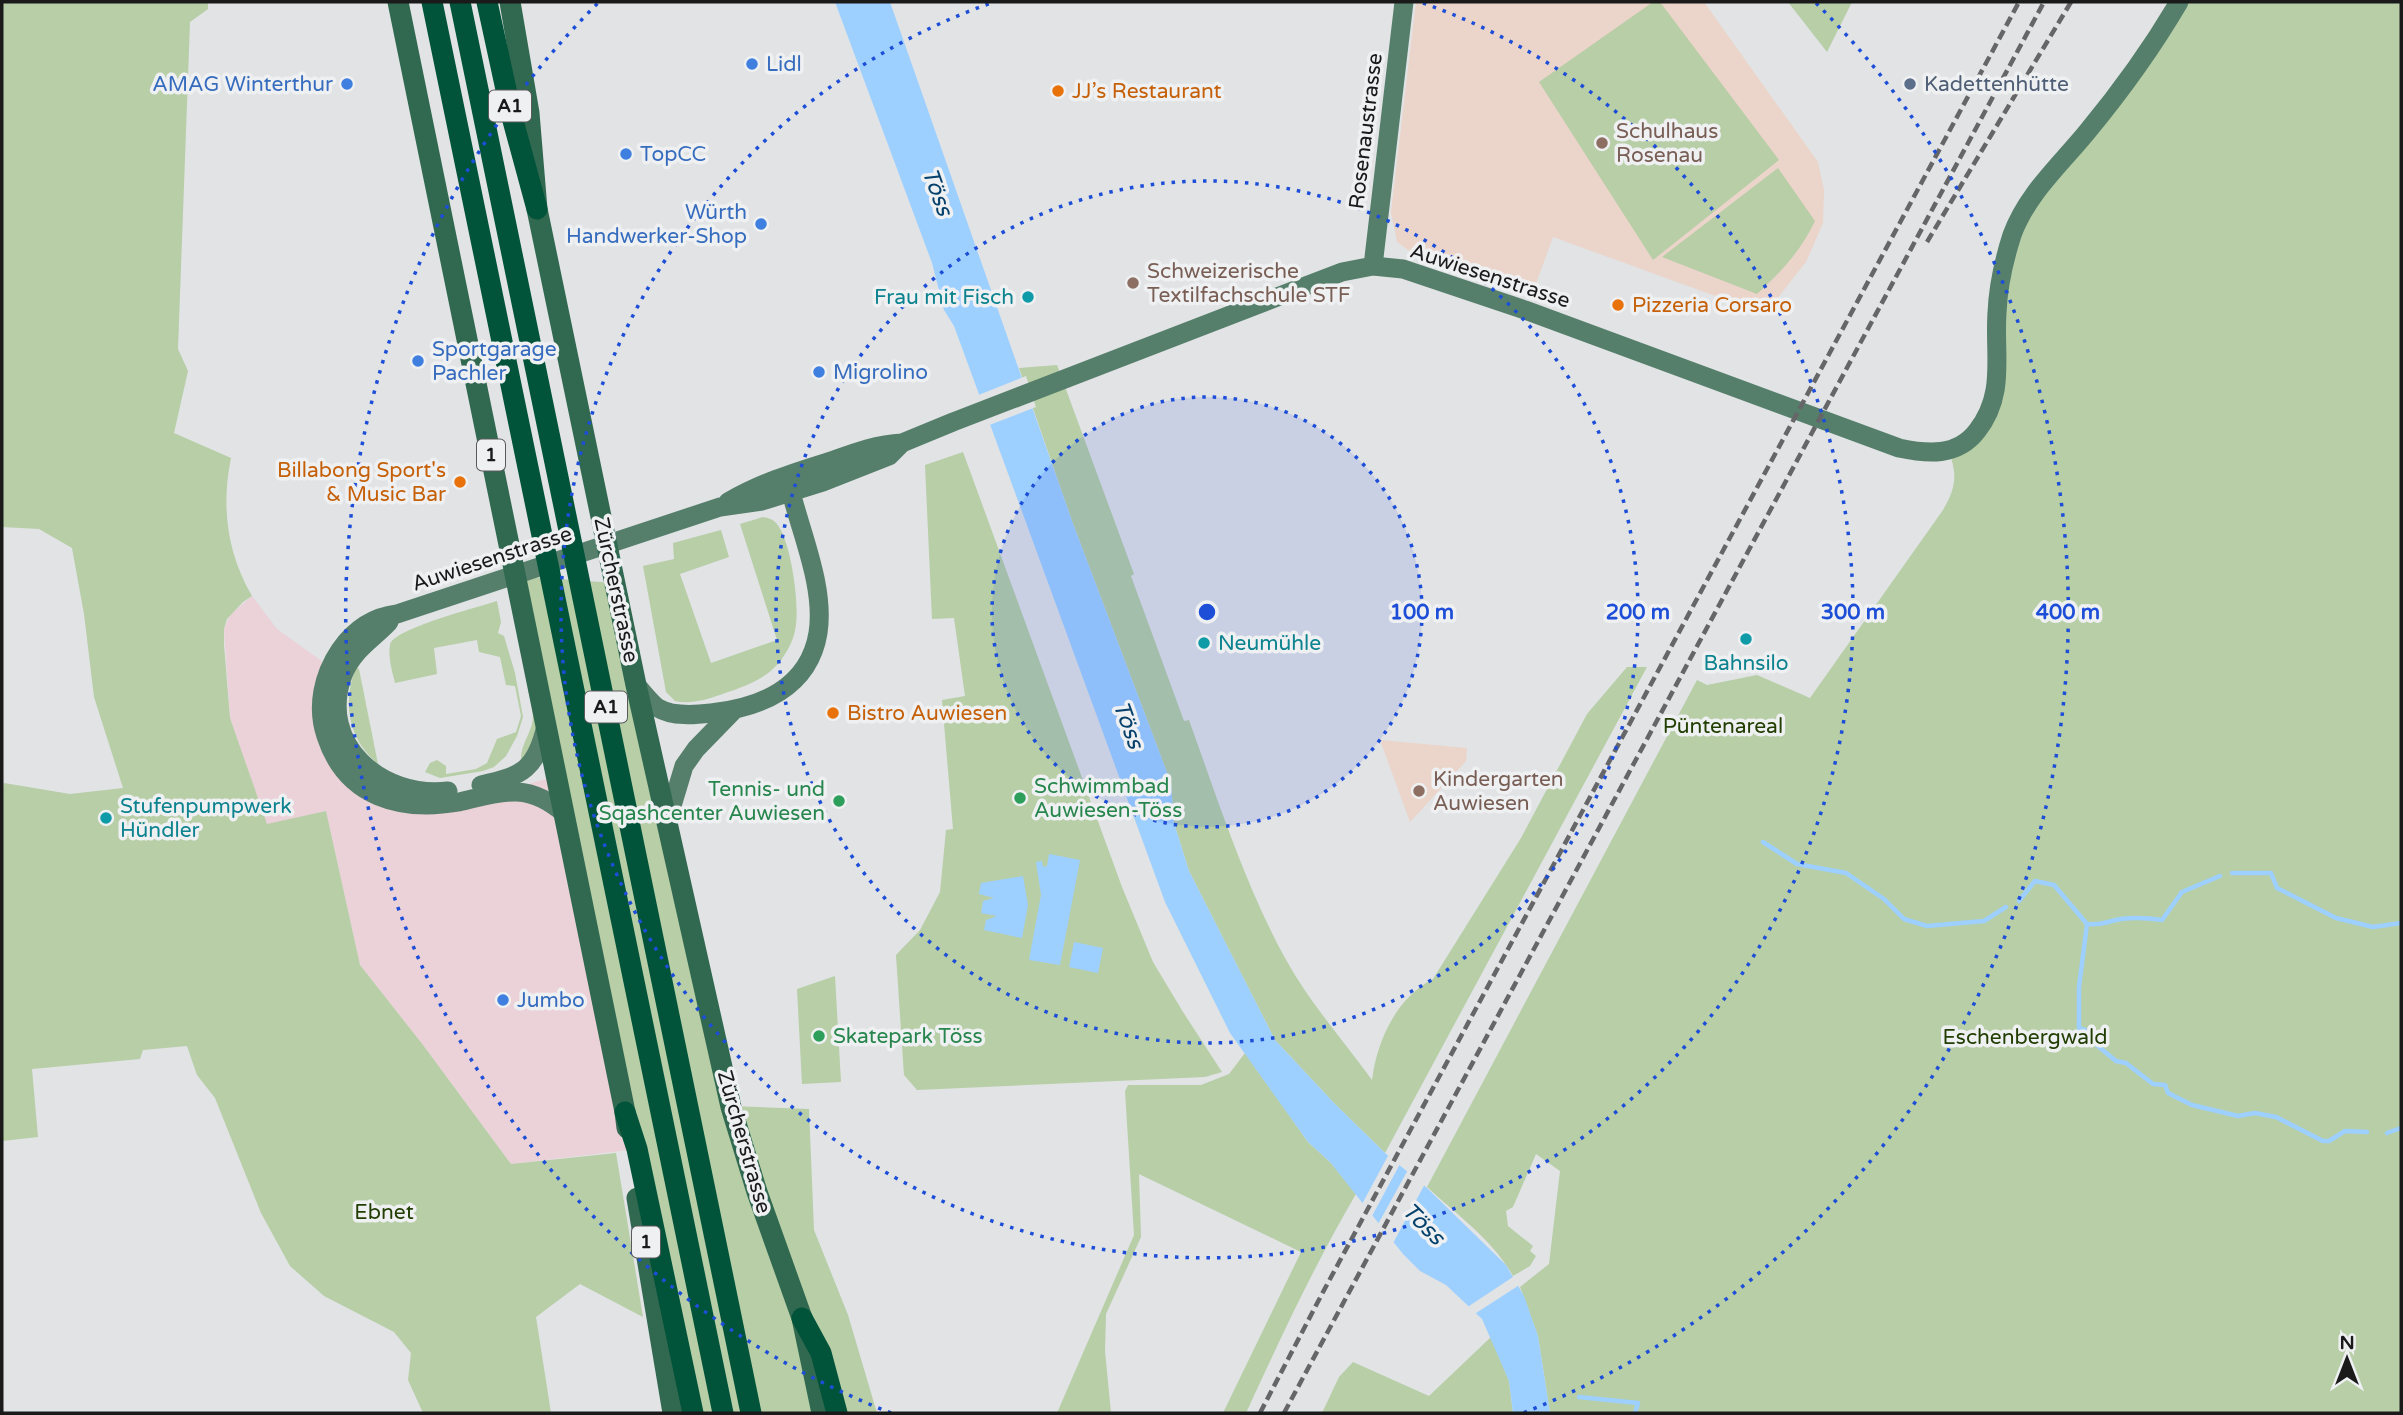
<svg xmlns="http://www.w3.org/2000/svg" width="2403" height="1415" font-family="'Varela Round',sans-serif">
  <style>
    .commercial { fill: #ebd1d8 }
    .education { fill: #ebd4c9 }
    .green { fill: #b7cea7 }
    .water { fill: #9ed0ff }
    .pier { fill: #e1e3e5 }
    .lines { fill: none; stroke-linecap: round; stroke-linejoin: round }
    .stream { stroke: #9ed0ff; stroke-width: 4.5 }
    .secondary { stroke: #557f6b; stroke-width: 19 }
    .primary { stroke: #306850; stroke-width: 21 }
    .highway { stroke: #015339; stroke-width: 21 }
    .rail { stroke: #666668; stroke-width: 4.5; stroke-dasharray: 10 5; stroke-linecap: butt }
    .ring { fill: none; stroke: #1d4ed8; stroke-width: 3.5; stroke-dasharray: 3.5 7 }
    .shop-dot { fill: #3f7fe0; stroke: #eff0f2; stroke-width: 2.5 }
    .service-dot { fill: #5c6f8a; stroke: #eff0f2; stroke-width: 2.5 }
    .food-dot { fill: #e8710a; stroke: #eff0f2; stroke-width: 2.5 }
    .education-dot { fill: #8d6e63; stroke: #eff0f2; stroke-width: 2.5 }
    .culture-dot { fill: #0f9aa8; stroke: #eff0f2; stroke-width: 2.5 }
    .leisure-dot { fill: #2e9e5b; stroke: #eff0f2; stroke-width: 2.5 }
    .labels { text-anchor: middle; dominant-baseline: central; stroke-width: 7; stroke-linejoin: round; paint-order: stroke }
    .shield { fill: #eff0f2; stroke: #5a5a5c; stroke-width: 2 }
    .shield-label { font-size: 19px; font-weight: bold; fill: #1a1a1b }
    .shop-label { font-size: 21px; fill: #366cbe; stroke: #eff0f2; text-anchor: start }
    .service-label { font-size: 21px; fill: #4e5e75; stroke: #eff0f2; text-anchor: start }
    .food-label { font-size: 21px; fill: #c56008; stroke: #eff0f2; text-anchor: start }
    .street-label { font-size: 21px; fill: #1a1a1b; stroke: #eff0f2 }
    .education-label { font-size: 21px; fill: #785e54; stroke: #eff0f2; text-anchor: start }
    .culture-label { font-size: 21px; fill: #0d838f; stroke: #eff0f2; text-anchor: start }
    .park-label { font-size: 21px; fill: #223e02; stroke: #eff0f2 }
    .leisure-label { font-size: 21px; fill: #27864d; stroke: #eff0f2; text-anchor: start }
    .water-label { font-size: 23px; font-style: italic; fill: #05416b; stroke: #eff0f2 }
    .centre { fill: #1d4ed8; stroke: #eff0f2; stroke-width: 3.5 }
    .ring-label { font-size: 21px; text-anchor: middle; font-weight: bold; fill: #1d4ed8; stroke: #eff0f2; stroke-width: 7; stroke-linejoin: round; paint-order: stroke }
  </style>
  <rect width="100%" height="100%" fill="#e1e3e5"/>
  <path class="commercial" d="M252,596L277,629L330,667L350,777L481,797L557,776L629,1150L511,1164L423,1045L360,965L326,811L267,825L230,718L224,629L230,615Z"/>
  <path class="education" d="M1416,2H1704L1818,162L1824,190L1823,223L1806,262L1765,314L1553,237L1531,297L1418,257L1397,242L1391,212Z
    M1380,740L1467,748L1466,761L1410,822Z"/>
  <path class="green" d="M2,2H208V9L190,22L178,349L188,371L174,433L231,458C221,507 227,553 252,596L243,602L227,619L224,629V645L230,718L267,824L326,811L360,965L423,1045L511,1164L616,1153L643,1317L580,1284L536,1317L551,1413H423L408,1380L411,1353L394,1332L324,1296L290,1266L261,1213L215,1098L197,1075L187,1046L143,1050L140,1059L32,1069L38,1137L2,1141V793L4,783L70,794L123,788L94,697L84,614L72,548L39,529L2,527Z
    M1653,2H1660L1779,160L1653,260L1539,82Z
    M1788,2H1852L1827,52Z
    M2188,2H2401V1413H1550L1538,1336L1520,1287L1549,1264L1560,1171L1536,1154L1513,1207L1506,1211L1508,1226L1533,1246L1530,1251L1536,1256L1530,1266L1513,1276C1494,1241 1456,1214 1427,1187L1697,680L1707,685L1757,675L1810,698L1943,510C1956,488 1958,474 1948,450L1990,411L2013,234Z
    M1778,168L1815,221C1800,252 1782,271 1757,294L1662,257Z
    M1057,365L1134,574L1131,576L1184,721L1189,720C1218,800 1244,883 1285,958C1309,1002 1343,1040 1372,1080C1377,1041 1396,998 1433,979L1521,838L1587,714L1627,667H1647L1385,1153L1334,1103L1275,1040L1189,871L1174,823L1171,783L1072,521L1019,368Z
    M963,452L1122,887L1153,962L1183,1012L1222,1072L1205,1077L917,1090L904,1075L896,955L920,930L940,892L946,830L953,829L942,700L965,696L954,618L932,619L925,465Z
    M763,517C768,518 773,519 777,524C791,542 799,601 796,624C795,635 791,645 785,654C772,676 751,684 728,692C712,698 692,705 675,701L666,692L643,566L674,559L673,543L721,530L729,557L680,574L711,663L777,640L740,524Z
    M516,576L615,583L731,1106L809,1109L814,1230L848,1315L877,1413H673L645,1238Z
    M497,601L501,622L498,633L504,636L515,673L523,717L517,736L506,756L494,767L483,771L440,778L425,772L430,763L437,760L446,766V774L476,769L487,763L497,739L516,732L521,716L515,686L506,685L500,657L479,652L477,640L434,648L437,674L395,683C392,671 388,657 390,645C392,629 479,607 497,601Z
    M356,667L359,669L378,764C348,739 342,702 356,667Z
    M528,689H531L538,735L521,762C520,747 528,738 532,724C535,712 530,700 528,689Z
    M835,976L841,1082L802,1084L797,989Z
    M1245,1053L1308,1142L1330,1162L1356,1194C1315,1264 1280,1339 1246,1413H1223L1301,1252L1139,1174L1141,1237L1106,1314L1105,1351L1111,1413H1057L1134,1235L1125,1091L1128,1085H1201L1229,1074Z
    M1491,1337L1509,1381L1513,1413H1322L1339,1377L1353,1362L1429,1396Z"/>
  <path class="water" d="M835,2H890L1072,521L1171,783L1174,823L1189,871L1275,1040L1334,1103L1385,1153L1427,1188L1506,1265L1524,1296L1538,1336L1550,1413H1513L1509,1381L1482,1319L1446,1285L1420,1271L1403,1254L1330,1162L1308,1142L1230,1033L1165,902L954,326L944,310L932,263Z
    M1049,854L1080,860L1060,965L1029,960L1041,895L1036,862L1042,861L1043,867L1047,866Z
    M1023,876L1028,905L1022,938L984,930L986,920L997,916L981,913L983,901L994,898L979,894L981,883Z
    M1074,942L1103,948L1098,973L1069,967Z"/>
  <path class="pier" d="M1026,376L1036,407L987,426L976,396Z
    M1390,1152L1401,1162L1371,1218L1361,1206Z
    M1409,1168L1426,1182L1392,1245L1377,1226Z
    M1516,1275L1521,1284L1473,1315L1466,1308Z"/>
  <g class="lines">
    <path class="stream" d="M1763,842L1797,864L1846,873L1884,899L1904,919L1927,926L1984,921L2006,907
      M2232,873H2271L2277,888L2336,918L2373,927L2401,923
      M2019,901L2035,881L2054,885L2087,924L2079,987V1028L2085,1030L2087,1037L2116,1061L2126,1063L2153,1084L2165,1085L2168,1093L2192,1105L2238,1116L2255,1113L2276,1117L2323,1141H2329L2345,1131L2367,1132
      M2087,924C2101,926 2108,921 2121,919C2135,917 2149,918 2162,920L2182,892L2220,876
      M2387,1133L2401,1128
      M1579,1397L1638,1403L1635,1413"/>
    <path class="secondary" d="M1373,266L1404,2
      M728,502C762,482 796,472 834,460C856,452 878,444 902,443
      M389,622C372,640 352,651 343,675C317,744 382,799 448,791
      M636,685C643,692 650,702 658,708C673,717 695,715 711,713C760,708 809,688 818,633C825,588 802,536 791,492
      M481,785C523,776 536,769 546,726
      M564,813C550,802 536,793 517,792C498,791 477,798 459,802C401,812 346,798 326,736C316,707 323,675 340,650C354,630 372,617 397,614L720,507L762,501L823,482L889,456L902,443L953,422L1342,272L1373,266L1403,269L1525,310L1899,448C1927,454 1957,457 1977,431C2006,394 1994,356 1997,313C1998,287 2004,260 2012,235C2027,194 2060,165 2087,132C2121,91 2152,48 2179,2
      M668,819L684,766L696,749L733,711"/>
    <path class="primary" d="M398,2L625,1112L627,1128
      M510,2L529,113L537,209L636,685L731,1107L757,1192L802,1318L822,1413
      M637,1198L673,1413"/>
    <path class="highway" d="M432,2L723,1413
      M460,2L751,1413
      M487,2L512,117L537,209
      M625,1112L637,1149L693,1413
      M802,1318L821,1353L837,1413"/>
    <path class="rail" d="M1927,242L2071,2
      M1260,1413L1323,1292L2019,2
      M1284,1413L2044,2"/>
  </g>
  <circle cx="1207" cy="612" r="215" fill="#1d4ed8" fill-opacity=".12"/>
  <g class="ring">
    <circle cx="1207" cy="612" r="215"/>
    <circle cx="1207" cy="612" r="431"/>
    <path d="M1423 3A646 646 0 1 1 991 3"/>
    <path d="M891 1413A861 861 0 0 1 598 3M1816 3A861 861 0 0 1 1523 1413"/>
  </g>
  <g class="shop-dot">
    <circle cx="752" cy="64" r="7"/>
    <circle cx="347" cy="84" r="7"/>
    <circle cx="626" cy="154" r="7"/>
    <circle cx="761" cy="224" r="7"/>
    <circle cx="418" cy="361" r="7"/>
    <circle cx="819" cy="372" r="7"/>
    <circle cx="503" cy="1000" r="7"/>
  </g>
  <circle class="service-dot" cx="1910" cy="84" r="7"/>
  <g class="food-dot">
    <circle cx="1058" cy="91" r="7"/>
    <circle cx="1618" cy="305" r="7"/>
    <circle cx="460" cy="482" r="7"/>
    <circle cx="833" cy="713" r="7"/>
  </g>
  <g class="education-dot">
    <circle cx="1602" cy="143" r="7"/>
    <circle cx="1133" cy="283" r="7"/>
    <circle cx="1419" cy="791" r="7"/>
  </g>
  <g class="culture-dot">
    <circle cx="1028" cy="297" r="7"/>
    <circle cx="1746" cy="639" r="7"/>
    <circle cx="1204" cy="643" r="7"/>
    <circle cx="106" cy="818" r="7"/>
  </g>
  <g class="leisure-dot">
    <circle cx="1020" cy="798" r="7"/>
    <circle cx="839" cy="801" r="7"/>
    <circle cx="819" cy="1036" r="7"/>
  </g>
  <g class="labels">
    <g class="shield">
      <rect x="489" y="90.5" width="42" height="31" rx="5"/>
      <rect x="477" y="439.5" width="28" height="31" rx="5"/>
      <rect x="585" y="691.5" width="42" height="31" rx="5"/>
      <rect x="632" y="1226.5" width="28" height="31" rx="5"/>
    </g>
    <g class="shield-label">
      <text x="510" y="106">A1</text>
      <text x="491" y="455">1</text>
      <text x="606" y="707">A1</text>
      <text x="646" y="1242">1</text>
    </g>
    <g class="shop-label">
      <text x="766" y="64">Lidl</text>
      <text x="333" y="84" text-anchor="end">AMAG Winterthur</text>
      <text x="640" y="154">TopCC</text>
      <text x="747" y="212" text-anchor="end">Würth<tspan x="747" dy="24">Handwerker-Shop</tspan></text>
      <text x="432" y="349">Sportgarage<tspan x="432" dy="24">Pachler</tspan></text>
      <text x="833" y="372">Migrolino</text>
      <text x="517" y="1000">Jumbo</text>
    </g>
    <g class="service-label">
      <text x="1924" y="84">Kadettenhütte</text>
    </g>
    <g class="food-label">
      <text x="1072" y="91">JJ’s Restaurant</text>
      <text x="1632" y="305">Pizzeria Corsaro</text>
      <text x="446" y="470" text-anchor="end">Billabong Sport's<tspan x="446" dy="24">&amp; Music Bar</tspan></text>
      <text x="847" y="713">Bistro Auwiesen</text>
    </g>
    <g class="street-label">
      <text transform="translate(1366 131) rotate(-83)">Rosenaustrasse</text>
      <text transform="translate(1490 276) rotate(18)">Auwiesenstrasse</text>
      <text transform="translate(492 559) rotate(-18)">Auwiesenstrasse</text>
      <text transform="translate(616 590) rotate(78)">Zürcherstrasse</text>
      <text transform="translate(744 1142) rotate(74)">Zürcherstrasse</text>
    </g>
    <g class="education-label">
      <text x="1616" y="131">Schulhaus<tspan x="1616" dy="24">Rosenau</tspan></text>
      <text x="1147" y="271">Schweizerische<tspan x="1147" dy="24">Textilfachschule STF</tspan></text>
      <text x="1433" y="779">Kindergarten<tspan x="1433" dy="24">Auwiesen</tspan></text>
    </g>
    <g class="culture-label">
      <text x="1014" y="297" text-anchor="end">Frau mit Fisch</text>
      <text x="1218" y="643">Neumühle</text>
      <text x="1746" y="663" text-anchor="middle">Bahnsilo</text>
      <text x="120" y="806">Stufenpumpwerk<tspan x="120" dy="24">Hündler</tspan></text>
    </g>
    <g class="park-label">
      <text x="1723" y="726">Püntenareal</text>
      <text x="2025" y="1037">Eschenbergwald</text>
      <text x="384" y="1212">Ebnet</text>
    </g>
    <g class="leisure-label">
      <text x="1034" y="786">Schwimmbad<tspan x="1034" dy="24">Auwiesen-Töss</tspan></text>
      <text x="825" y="789" text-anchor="end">Tennis- und<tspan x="825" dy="24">Sqashcenter Auwiesen</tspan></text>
      <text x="833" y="1036">Skatepark Töss</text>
    </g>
    <g class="water-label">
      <text transform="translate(937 192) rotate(70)">Töss</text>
      <text transform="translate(1128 725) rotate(70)">Töss</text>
      <text transform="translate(1423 1224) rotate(45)">Töss</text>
    </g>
  </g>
  <circle cx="1207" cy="612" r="10" class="centre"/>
  <g class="ring-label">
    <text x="1422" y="619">100 m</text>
    <text x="1638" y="619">200 m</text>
    <text x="1853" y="619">300 m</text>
    <text x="2068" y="619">400 m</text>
  </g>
  <rect width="2403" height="1415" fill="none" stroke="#1a1a1b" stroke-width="7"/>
  <g transform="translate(2347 1359)" stroke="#eff0f2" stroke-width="5" paint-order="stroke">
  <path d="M0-5L12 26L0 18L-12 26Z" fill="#1a1a1b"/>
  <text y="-10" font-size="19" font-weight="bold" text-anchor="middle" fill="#1a1a1b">N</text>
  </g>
</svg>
